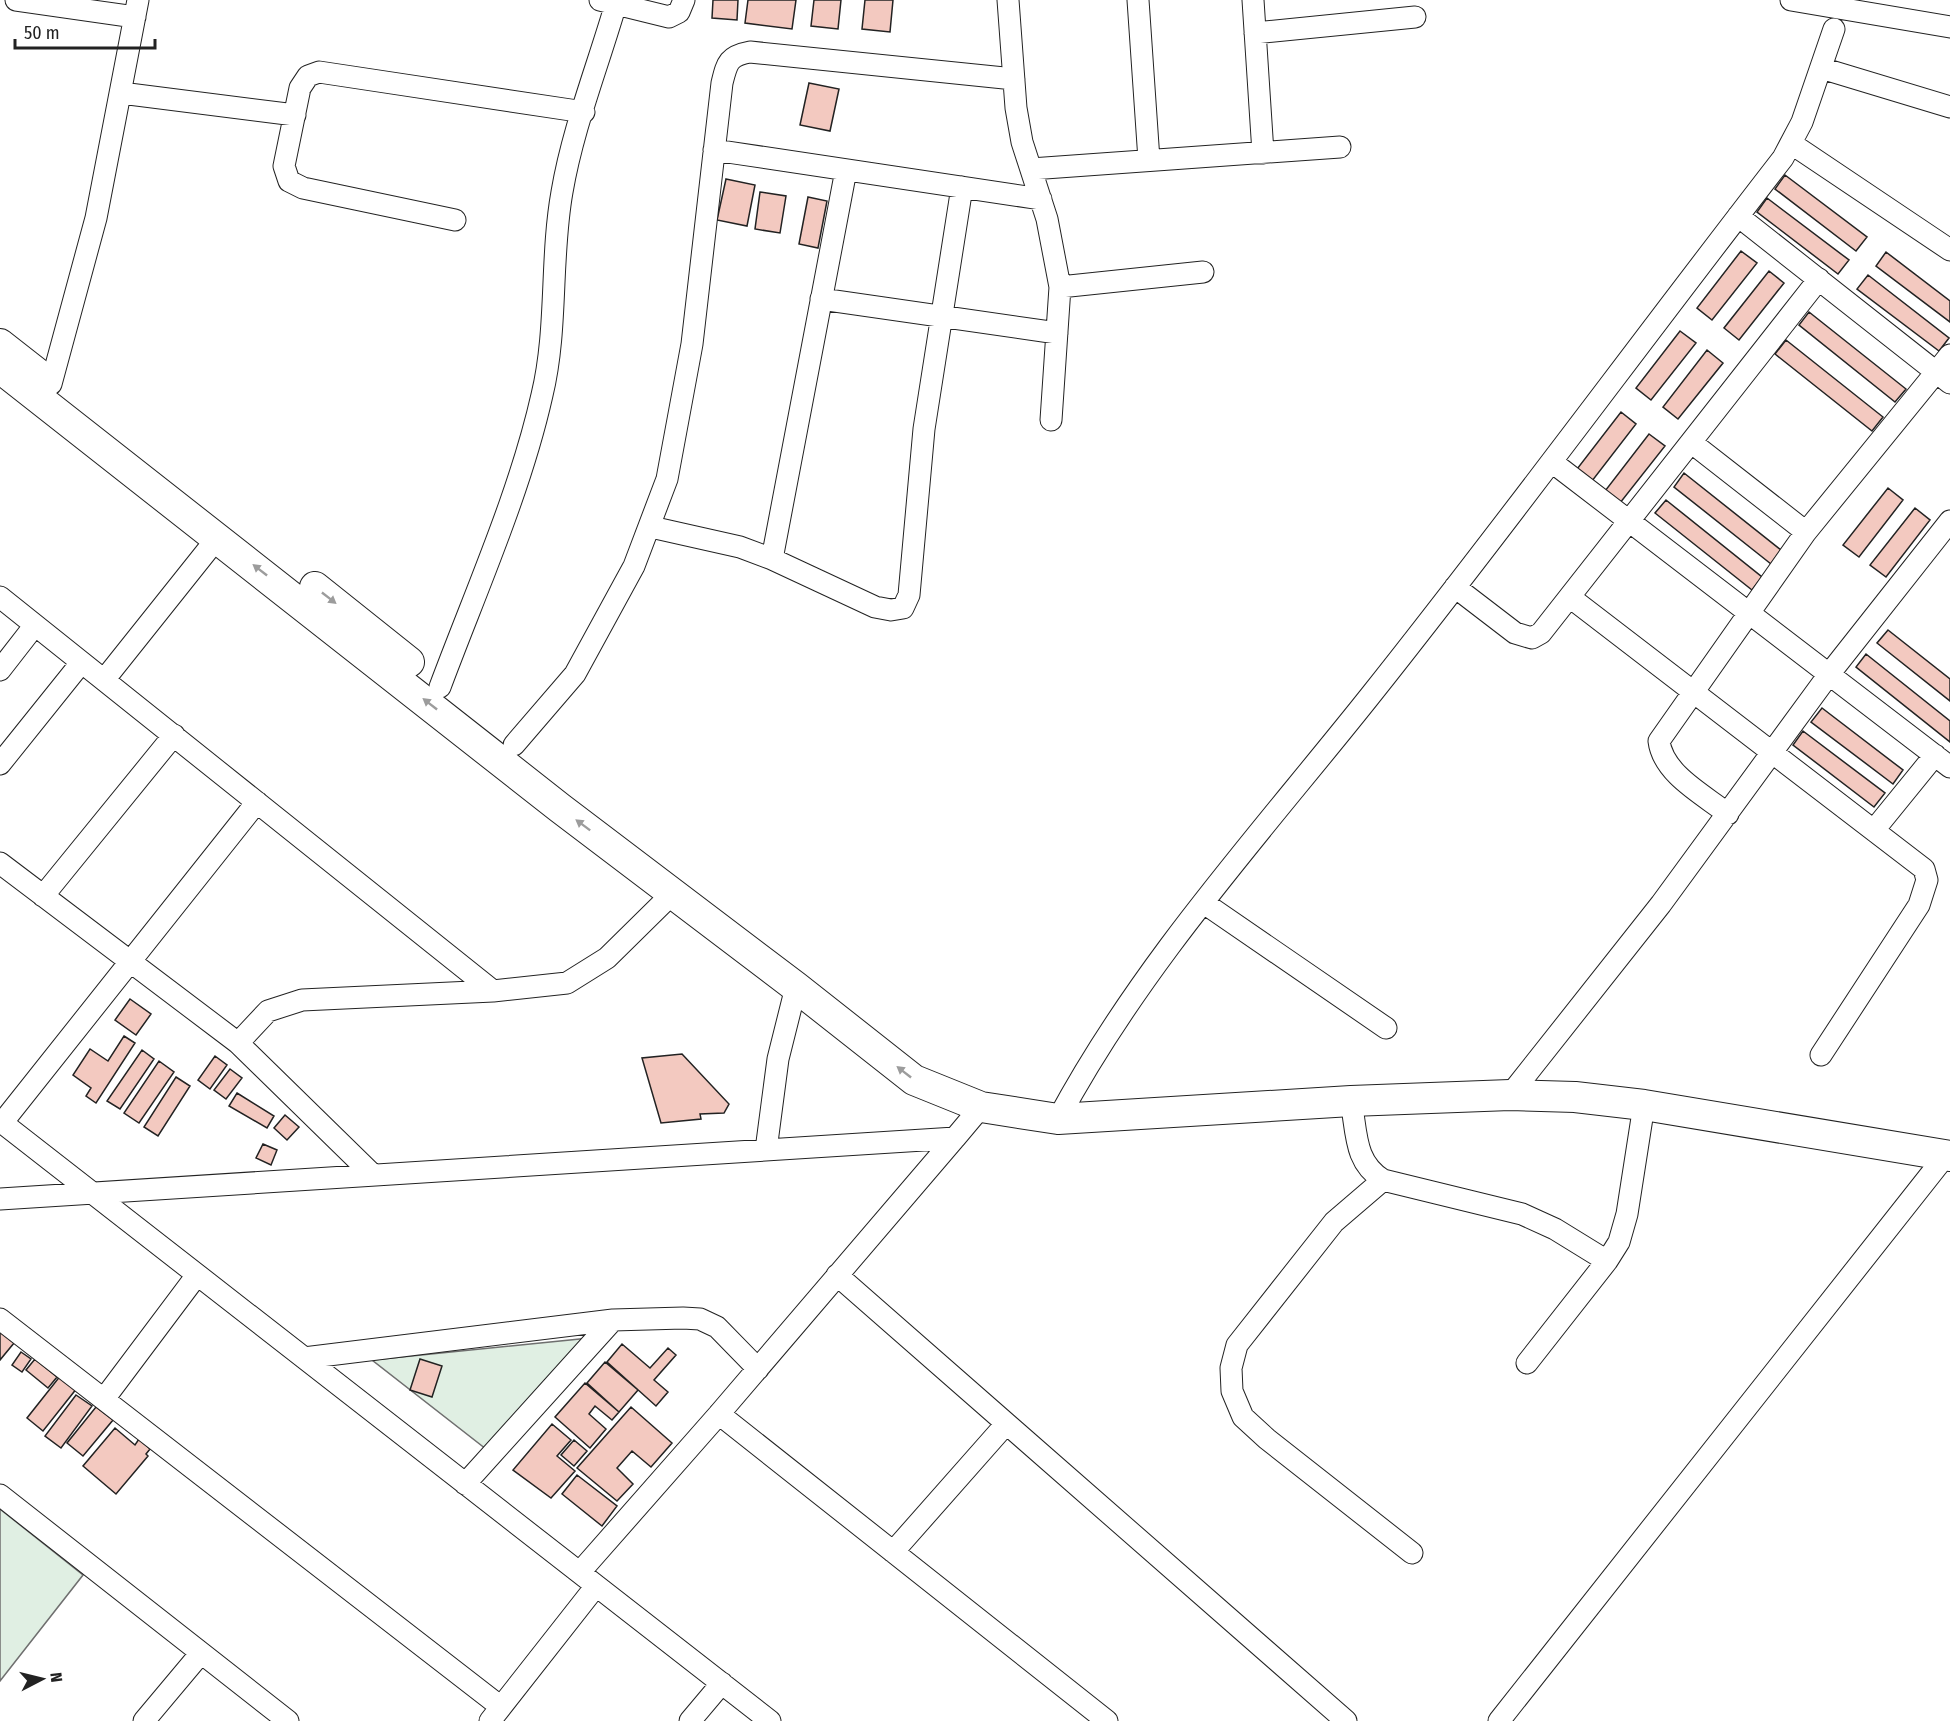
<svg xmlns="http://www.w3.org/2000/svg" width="1950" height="1721" font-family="'Fira Sans Condensed',sans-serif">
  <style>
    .green { fill: #e0efe3; stroke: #6f6f6f; stroke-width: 1.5 }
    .building { fill: #f3c9c0; stroke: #222; stroke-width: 1.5 }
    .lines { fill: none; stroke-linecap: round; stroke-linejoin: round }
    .minor-casing { stroke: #222; stroke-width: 23 }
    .highway-casing { stroke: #222; stroke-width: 32 }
    .minor { stroke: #fff; stroke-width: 21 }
    .highway { stroke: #fff; stroke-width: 30 }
    .oneway { fill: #9c9c9c }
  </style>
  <rect width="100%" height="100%" fill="#fff"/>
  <path class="green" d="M590,1338L486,1449L372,1360Z
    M0,1509L83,1575L0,1681Z"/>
  <path class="building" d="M713,0H738L737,20L712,18Z
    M748,0H796L792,29L745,23Z
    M814,0H841L838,29L811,26Z
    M865,0H893L890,32L862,29Z
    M809,83L839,89L830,131L800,125Z
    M1785,175L1867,237L1856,251L1775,189Z
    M726,179L755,185L747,226L717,220Z
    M760,192L786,196L780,233L755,229Z
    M808,197L827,201L818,248L799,244Z
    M1767,198L1849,260L1838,274L1757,212Z
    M1741,251L1757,263L1712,320L1697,308Z
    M1886,252L1950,301V322L1876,266Z
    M1769,271L1784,283L1739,340L1724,328Z
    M1868,275L1949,338L1939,351L1857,289Z
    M1809,312L1906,389L1895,402L1799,325Z
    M1680,331L1696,343L1651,400L1636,388Z
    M1786,340L1883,417L1872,431L1775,354Z
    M1707,350L1723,363L1678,419L1663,407Z
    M1621,412L1636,424L1592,481L1577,469Z
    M1649,434L1665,446L1620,503L1605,491Z
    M1684,473L1781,550L1771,564L1674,487Z
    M1888,488L1903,500L1859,557L1843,545Z
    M1666,500L1762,577L1752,590L1655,513Z
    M1915,508L1930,520L1886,577L1870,565Z
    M1888,630L1950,679V701L1877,643Z
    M1866,654L1950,721V742L1856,667Z
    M1822,708L1903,770L1893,784L1811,722Z
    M1803,731L1885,793L1874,807L1793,745Z
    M130,999L151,1014L136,1035L115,1020Z
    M124,1036L135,1043L96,1103L86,1096L91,1088L73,1075L90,1049L108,1061Z
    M142,1050L154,1059L120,1109L107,1101Z
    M682,1054L729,1104L724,1113L700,1114L701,1119L661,1123L642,1058Z
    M215,1056L227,1065L210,1089L198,1080Z
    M159,1061L174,1072L139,1123L124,1113Z
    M230,1069L242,1078L226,1099L214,1090Z
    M176,1077L190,1086L158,1136L144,1127Z
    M237,1093L274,1116L267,1128L229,1106Z
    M285,1115L299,1127L287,1140L274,1128Z
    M263,1144L277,1150L271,1165L256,1158Z
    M0,1331L14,1343L0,1360Z
    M622,1344L650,1368L668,1348L676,1355L654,1380L668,1392L656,1406L607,1362Z
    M21,1352L31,1359L22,1372L12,1365Z
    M35,1359L57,1377L48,1388L26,1370Z
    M420,1359L442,1366L432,1397L410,1390Z
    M605,1362L638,1390L619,1412L587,1383Z
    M61,1375L77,1388L43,1431L27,1418Z
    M585,1383L619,1412L612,1420L595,1406L589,1414L606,1429L590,1448L555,1417Z
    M76,1395L92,1406L61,1448L45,1436Z
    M96,1407L113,1420L83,1456L67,1443Z
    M631,1407L672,1443L651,1467L632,1451L617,1468L633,1484L617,1501L577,1468Z
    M552,1424L571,1440L557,1456L575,1471L551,1498L513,1470Z
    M115,1428L135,1445L139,1439L150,1449L146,1454L148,1456L116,1494L83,1466Z
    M574,1440L587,1451L574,1466L561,1455Z
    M577,1475L617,1506L602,1526L562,1494Z"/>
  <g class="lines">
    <defs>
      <path id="minor" d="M16,0L135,17
        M600,0L669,17L679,12L684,0
        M1008,0L1016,108L1022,142L1047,219L1060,287L1051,420
        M1138,0L1149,160
        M1253,0L1263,153
        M1791,0L1950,27
        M1255,33L1415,17
        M1821,68L1950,107
        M121,93L295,115
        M1792,144L1950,250
        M714,150L1041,199
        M1031,169L1340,147
        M1738,216L1950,383
        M455,220L303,188L289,181L284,166L300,88L308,76L319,72L584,112
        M1060,287L1203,272
        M821,299L1057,333
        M51,384L96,218L138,0
        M1692,443L1806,532
        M1552,462L1950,767
        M651,527L740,547L772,559L875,607L891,610L903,608L909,595L924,429L962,187
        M772,559L846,170
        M1455,587L1515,633L1532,638L1541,633L1819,279
        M0,597L493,991
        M1571,598L1924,869L1927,880L1919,905L1821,1055
        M0,670L35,625
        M104,680L218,537
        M440,687C475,593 520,493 542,395C558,329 550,259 562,192C573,127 599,63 617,0
        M514,745L575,674L634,566L667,479L692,344L722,83C727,63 728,56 750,52L1014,79
        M0,764L81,663
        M1728,814C1704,795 1663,774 1659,741L1806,532L1950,355
        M1874,830L1935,755
        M0,863L238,1043L373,1175
        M43,896L174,735
        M1204,903L1386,1028
        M238,1043L268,1011L302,1000L493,991L567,983L607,958L673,893
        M1510,1095L1661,904L1830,673L1950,521
        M1351,1101C1357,1133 1354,1162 1383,1180L1522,1214L1555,1229L1607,1261
        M1058,1119C1141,964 1261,833 1370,696C1511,519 1644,337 1783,158L1802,122L1834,29
        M0,1121L770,1721
        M2,1123L257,802
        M766,1150L778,1059L796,987
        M1383,1180L1334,1222L1237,1345L1231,1368L1232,1391L1243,1417L1267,1439L1412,1553
        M0,1199L955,1138L981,1107
        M837,1275L1346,1721
        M0,1319L501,1707
        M304,1358L613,1320L683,1318L700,1319L717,1327L758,1369
        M1527,1363L1607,1261L1619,1242L1627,1214L1644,1105
        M104,1399L197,1275
        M719,1414L1107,1721
        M465,1484L613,1320
        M0,1495L288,1721
        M893,1552L1006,1424
        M580,1572L719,1414L955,1138
        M144,1721L201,1653
        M490,1721L596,1586
        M690,1721L722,1683
        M1499,1721L1946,1155"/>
      <path id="highway" d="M0,344L37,373
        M0,368L560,808L796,987L914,1080L981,1107L1058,1119L1351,1101L1510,1095L1575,1097L1644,1105L1950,1156
        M315,587L409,662"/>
    </defs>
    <use href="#minor" class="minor-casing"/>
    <use href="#highway" class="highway-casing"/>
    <use href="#minor" class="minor"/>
    <use href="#highway" class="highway"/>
  </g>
  <defs><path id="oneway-solid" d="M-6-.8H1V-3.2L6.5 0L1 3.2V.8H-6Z" transform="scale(1.5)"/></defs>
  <g class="oneway">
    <use href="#oneway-solid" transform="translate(260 570) rotate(-142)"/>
    <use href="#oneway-solid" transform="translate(329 598) rotate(38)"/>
    <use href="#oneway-solid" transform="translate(430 704) rotate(-142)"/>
    <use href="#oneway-solid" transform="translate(583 825) rotate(-143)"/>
    <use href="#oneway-solid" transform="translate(904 1072) rotate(-142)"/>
  </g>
  <g transform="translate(42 1679) rotate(83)" stroke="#ffffff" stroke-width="4.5" paint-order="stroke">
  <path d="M0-4.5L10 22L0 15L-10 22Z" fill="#222222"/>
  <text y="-9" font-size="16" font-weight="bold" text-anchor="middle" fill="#222222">N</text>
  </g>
  <path d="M15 39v9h140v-9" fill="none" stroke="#222222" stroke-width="3"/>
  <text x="24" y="39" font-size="18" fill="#222222" stroke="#ffffff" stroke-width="4.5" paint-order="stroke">50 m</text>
</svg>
